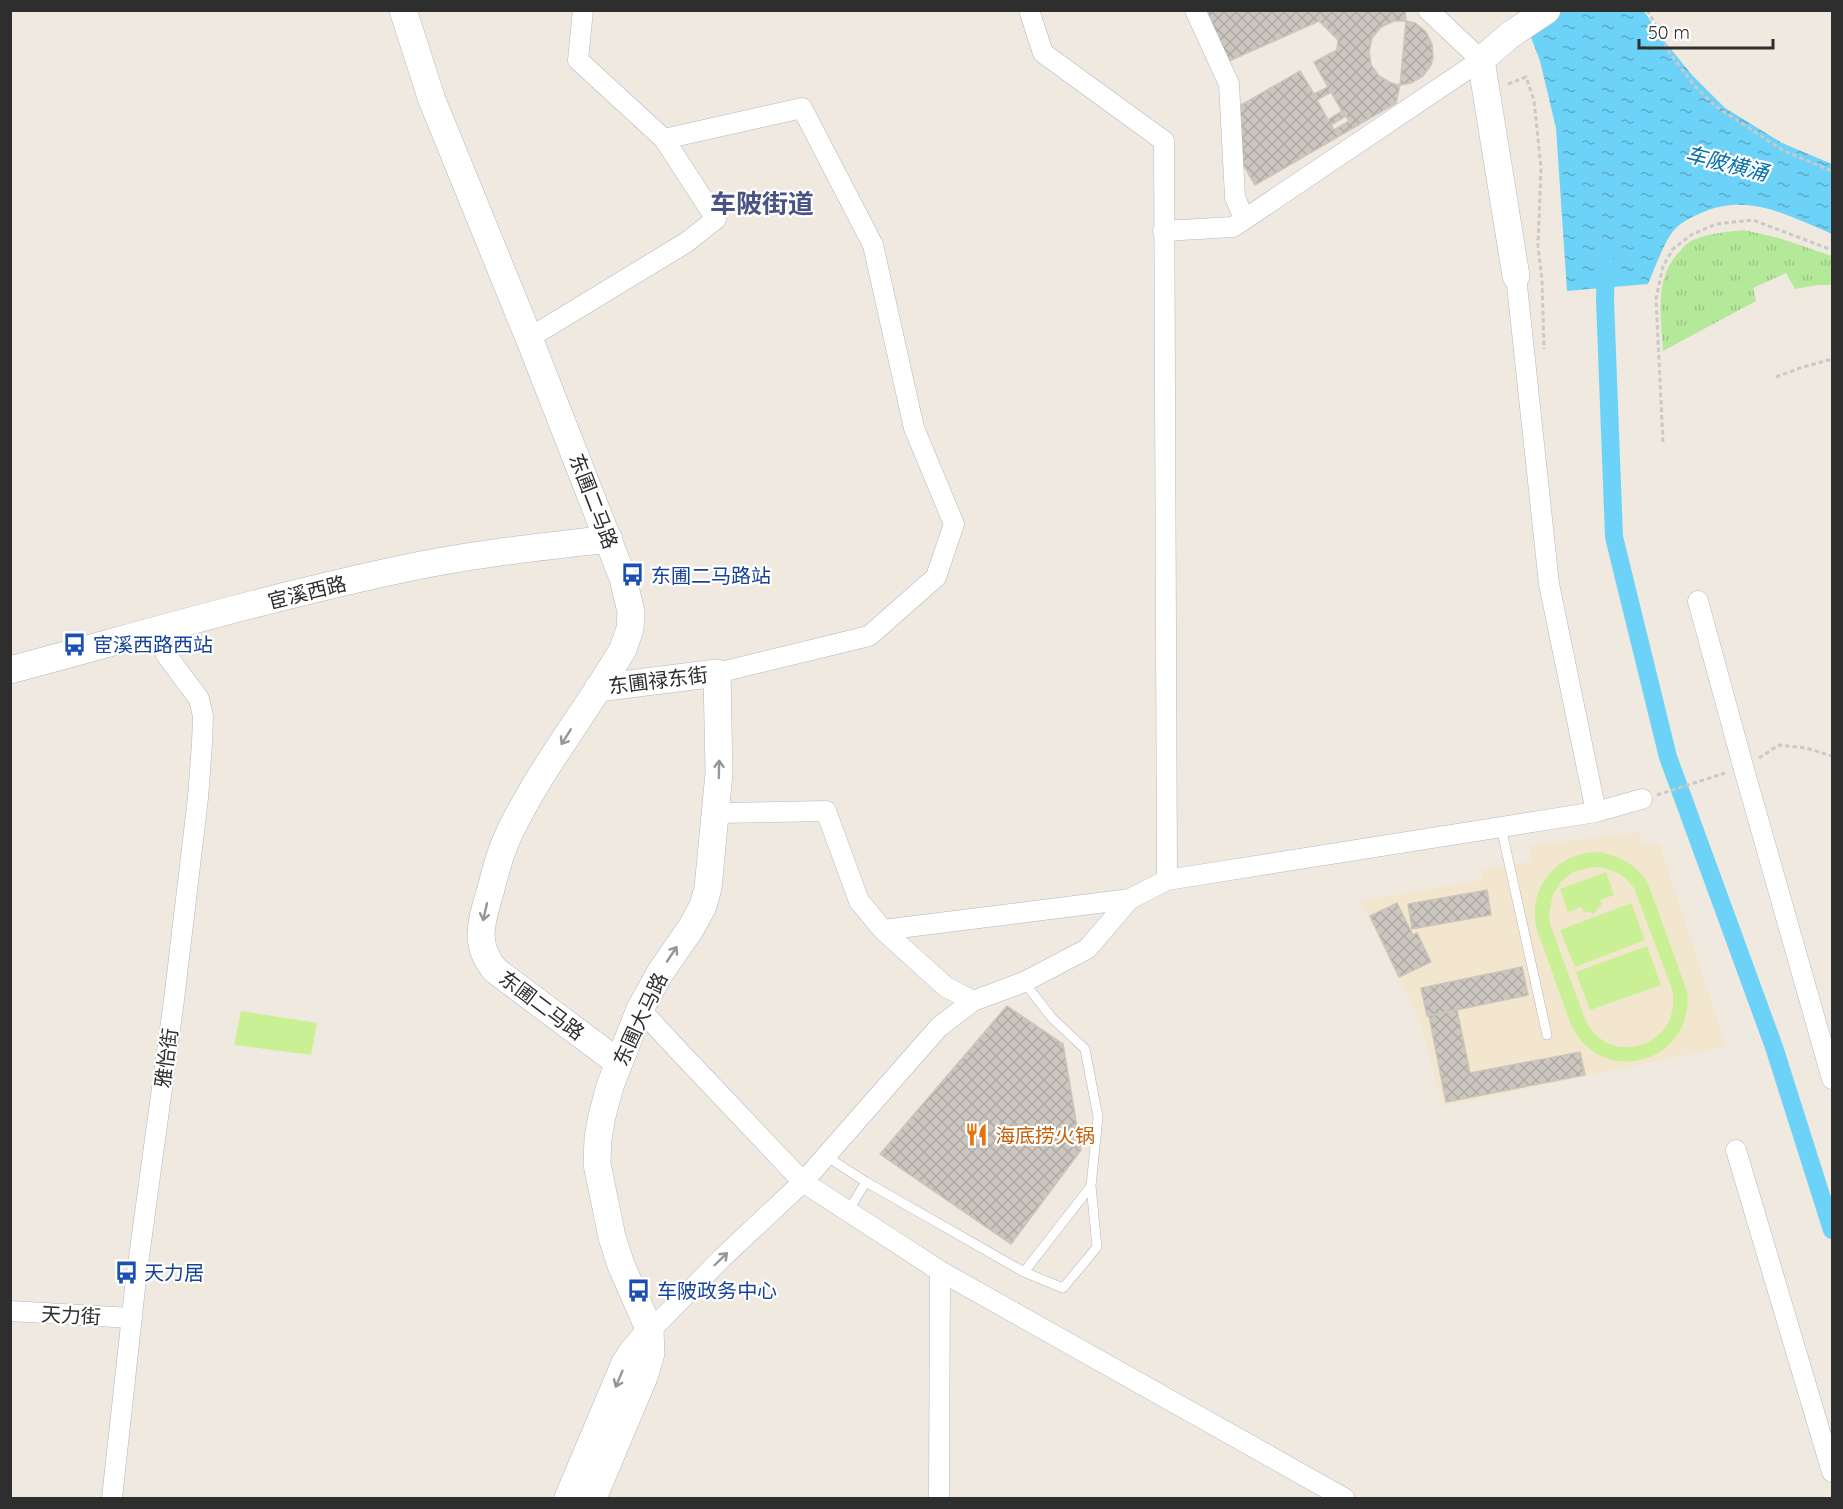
<svg xmlns="http://www.w3.org/2000/svg" width="1843" height="1509" font-family="Quicksand,'Noto Sans SC',sans-serif">
  <style>
    .education { fill: #f2e6cf }
    .park { fill: url(#park-tufts) }
    .pitch { fill: #c9f095; fill-rule: evenodd }
    .water { fill: url(#water-ripples) }
    .lines { fill: none; stroke-linecap: round; stroke-linejoin: round }
    .canal { stroke: #6dd2f7; stroke-width: 18 }
    .building { fill: url(#building-cross-hatch); stroke: #ccc5b9; stroke-width: 1.5; fill-rule: evenodd }
    .lane-casing { stroke: #b4b6c2; stroke-width: 10 }
    .street-casing { stroke: #b4b6c2; stroke-width: 21 }
    .secondary-casing { stroke: #b4b6c2; stroke-width: 28 }
    .path { stroke: #c9c9c9; stroke-width: 3; stroke-dasharray: 4.5 3; stroke-linecap: butt }
    .lane { stroke: #fff; stroke-width: 9 }
    .street { stroke: #fff; stroke-width: 20 }
    .secondary { stroke: #fff; stroke-width: 27 }
    .oneway { stroke: #969696 }
    .labels { text-anchor: middle; dominant-baseline: central; stroke-width: 4.5; stroke-linejoin: round; paint-order: stroke }
    .street-label { font-size: 20px; fill: #2e2e2e; stroke: #fff }
    .transit-label { font-size: 20px; fill: #164399; stroke: #fff; text-anchor: start }
    .food-label { font-size: 20px; fill: #c56008; stroke: #fff; text-anchor: start }
    .water-label { font-size: 21px; font-style: italic; fill: #0571ab; stroke: #fff }
    .district-label { font-size: 26px; font-weight: bold; fill: #4a5482; stroke: #fff }
  </style>
  <defs>
    <pattern id="park-tufts" width="24" height="20" patternUnits="userSpaceOnUse" patternTransform="scale(1.5)"><rect width="24" height="20" fill="#b4e999"/><path d="M3 7l-1-3M5 7V3M7 7l1-3M15 17l-1-3M17 17v-4M19 17l1-3" fill="none" stroke="#9bc884"/></pattern>
    <pattern id="water-ripples" width="26" height="14" patternUnits="userSpaceOnUse" patternTransform="scale(1.5)"><rect width="26" height="14" fill="#6dd2f7"/><path d="M2 4q2-2 4 0t4 0M15 11q2-2 4 0t4 0" fill="none" stroke="#5aabc8"/></pattern>
    <pattern id="building-cross-hatch" width="8" height="8" patternUnits="userSpaceOnUse" patternTransform="scale(1.5)"><rect width="8" height="8" fill="#cbc6bf"/><path d="M0 0l8 8M0 8l8-8" fill="none" stroke="#afaaa4"/></pattern>
  </defs>
  <rect width="100%" height="100%" fill="#f0e9e0"/>
  <path class="education" d="M1640,832L1641,846L1659,842L1726,1046L1443,1107L1418,1015L1360,901L1483,880L1481,870L1532,861L1528,846Z"/>
  <path class="park" d="M1744,230L1779,238L1832,256V285H1819L1795,289L1786,273L1753,288L1756,301L1663,351C1661,317 1654,278 1679,252C1683,248 1687,242 1693,240C1709,233 1727,232 1744,230Z"/>
  <path class="pitch" d="M1597,852C1619,855 1634,863 1647,881L1687,991C1696,1062 1602,1090 1571,1025L1536,927C1528,887 1557,853 1597,852ZM1592,867C1610,867 1624,874 1634,888L1672,989C1684,1045 1609,1071 1585,1019L1550,924L1549,914L1553,894L1561,882L1573,872Z
    M1606,872L1614,895L1600,900L1602,906L1597,908V911L1593,914L1589,911L1584,913L1581,907L1568,912L1560,889Z
    M1631,903L1645,940L1575,967L1560,930Z
    M1647,946L1661,985L1590,1010L1576,972Z
    M241,1011L317,1023L311,1055L234,1045Z"/>
  <path class="water" d="M1521,11H1644L1661,37L1692,75L1725,108L1782,143L1832,164V234C1789,216 1748,192 1701,213C1692,217 1681,222 1674,230C1666,238 1653,272 1648,284L1567,291L1556,128L1540,61Z"/>
  <g class="lines">
    <path class="canal" d="M1606,264L1605,300L1614,537L1668,757L1774,1047L1832,1230"/>
  </g>
  <path class="building" d="M1206,10H1405L1406,21H1394L1381,27L1372,38L1369,51L1371,65L1379,76L1391,83L1400,85L1396,103L1255,185L1236,152V108L1300,71L1314,94L1328,87L1314,62L1337,50L1338,40L1319,21L1227,62ZM1331,92L1342,111L1328,120L1317,100ZM1346,116L1349,121L1334,130L1331,125Z
    M1406,21L1415,23L1426,32L1432,44L1433,58L1431,65L1423,76L1411,83L1400,85Z
    M1487,890L1491,915L1412,929L1408,904Z
    M1397,903L1413,935L1417,933L1431,962L1399,977L1370,916Z
    M1522,967L1528,995L1427,1016L1421,988Z
    M1007,1006L1063,1044L1081,1150L1011,1244L880,1154Z
    M1457,1010L1470,1073L1580,1052L1585,1075L1446,1102L1429,1016Z"/>
  <g class="lines">
    <defs>
      <path id="lane" d="M1501,827L1547,1035
        M826,1156L866,1182
        M848,1211L866,1182L1024,1272L1091,1186L1098,1117L1085,1049L1052,1018L1024,982
        M1024,1272L1063,1288L1097,1247L1091,1186"/>
      <path id="street" d="M1029,10L1043,53L1164,141L1167,880
        M1195,10L1229,84L1235,197L1244,219
        M664,139L802,108L873,245L914,428L954,524L936,577L869,636L717,673
        M1163,231L1233,227L1481,60L1428,10
        M1516,276L1549,584L1596,812
        M529,338L687,242L716,219L664,139L578,60L583,10
        M1698,601L1743,766L1832,1079
        M716,813L826,811L859,901L883,930L1130,899L1167,880L1596,812L1642,799
        M883,930L946,987L973,1001
        M640,1009L677,1049L803,1182L940,1271L1344,1498
        M1736,1150L1832,1472
        M10,1311L132,1318
        M650,1331L723,1257L803,1182L939,1027L973,1001L1024,982L1087,949L1130,899
        M112,1498L136,1279L174,1000L198,798L202,743L203,716L199,699L165,653L157,630
        M939,1498L940,1271"/>
      <path id="secondary" d="M403,10L432,100L529,338L623,578L631,612L630,629L623,649C596,695 564,738 536,784C525,803 514,821 506,841C499,856 495,873 491,889C482,920 472,944 496,971L619,1063
        M1516,276L1481,60L1510,35L1547,10
        M10,670C141,635 270,597 402,569C470,554 540,547 609,539
        M568,1498L625,1363L633,1351L650,1331
        M593,1498L645,1374L651,1353L650,1331L621,1265L612,1237L597,1164L598,1138L602,1116L610,1086L640,1009L660,973L691,928L703,906L708,888L719,773L717,673L598,688"/>
    </defs>
    <use href="#lane" class="lane-casing"/>
    <use href="#street" class="street-casing"/>
    <use href="#secondary" class="secondary-casing"/>
    <path class="path" d="M1647,10L1656,25L1669,52L1694,85L1715,106L1784,151L1832,171
      M1508,84L1526,77L1534,100L1541,168L1538,246L1542,280L1544,349
      M1776,377L1803,367L1832,359
      M1663,442L1656,299L1663,266L1673,249L1691,235L1716,224L1753,220L1832,250
      M1759,758L1779,745L1806,748L1832,756
      M1657,795L1725,773"/>
    <use href="#lane" class="lane"/>
    <use href="#street" class="street"/>
    <use href="#secondary" class="secondary"/>
  </g>
  <defs><path id="oneway-shaft" d="M-6 0H5M1.5-3L5.5 0L1.5 3" fill="none" stroke-width="1.6" stroke-linecap="round" stroke-linejoin="round" transform="scale(1.5)"/></defs>
  <g class="oneway">
    <use href="#oneway-shaft" transform="translate(566 737) rotate(122)"/>
    <use href="#oneway-shaft" transform="translate(719 769) rotate(-89)"/>
    <use href="#oneway-shaft" transform="translate(485 912) rotate(103)"/>
    <use href="#oneway-shaft" transform="translate(672 954) rotate(-56)"/>
    <use href="#oneway-shaft" transform="translate(721 1259) rotate(-44)"/>
    <use href="#oneway-shaft" transform="translate(619 1379) rotate(113)"/>
  </g>
  <defs>
    <symbol id="bus-bare" viewBox="-9 -9 18 18"><path d="M-5-6H5V4H4V6H2V4H-2V6H-4V4H-5ZM-3.5-4V0h7V-4ZM-3.5 1.2v1.5H-2V1.2ZM2 1.2v1.5H3.5V1.2Z" fill="#1a4fb4" stroke="#fff" stroke-width="2.5" paint-order="stroke"/></symbol>
    <symbol id="restaurant-bare" viewBox="-9 -9 18 18"><path d="M-5-6h1v4h1v-4h1v4h1v-4h1v5L-1.5 .5V6h-2V.5L-5-1ZM5-6V6H3V1.5H1.5Q1.5-4 5-6Z" fill="#e8710a" stroke="#fff" stroke-width="2.5" paint-order="stroke"/></symbol>
  </defs>
  <g fill-rule="evenodd">
    <use href="#bus-bare" x="616" y="558" width="33" height="33"/>
    <use href="#bus-bare" x="58" y="628" width="33" height="33"/>
    <use href="#restaurant-bare" x="960" y="1118" width="33" height="33"/>
    <use href="#bus-bare" x="110" y="1256" width="33" height="33"/>
    <use href="#bus-bare" x="622" y="1274" width="33" height="33"/>
  </g>
  <g class="labels">
    <g class="street-label">
      <text transform="translate(594 501) rotate(69)">东圃二马路</text>
      <text transform="translate(307 592) rotate(-14)">宦溪西路</text>
      <text transform="translate(658 680) rotate(-7)">东圃禄东街</text>
      <text transform="translate(542 1005) rotate(37)">东圃二马路</text>
      <text transform="translate(640 1019) rotate(-65)">东圃大马路</text>
      <text transform="translate(166 1058) rotate(-82)">雅怡街</text>
      <text transform="translate(71 1315) rotate(3)">天力街</text>
    </g>
    <g class="transit-label">
      <text x="651" y="575">东圃二马路站</text>
      <text x="93" y="644">宦溪西路西站</text>
      <text x="144" y="1272">天力居</text>
      <text x="657" y="1290">车陂政务中心</text>
    </g>
    <g class="food-label">
      <text x="995" y="1135">海底捞火锅</text>
    </g>
    <g class="water-label">
      <text transform="translate(1727 163) rotate(14)">车陂横涌</text>
    </g>
    <g class="district-label">
      <text x="762" y="203">车陂街道</text>
    </g>
  </g>
  <rect width="1843" height="1509" fill="none" stroke="#2e2e2e" stroke-width="24"/>
  <path d="M1639 39v9h134v-9" fill="none" stroke="#2e2e2e" stroke-width="3"/>
  <text x="1648" y="39" font-size="18" fill="#2e2e2e" stroke="#ffffff" stroke-width="4.5" paint-order="stroke">50 m</text>
</svg>
